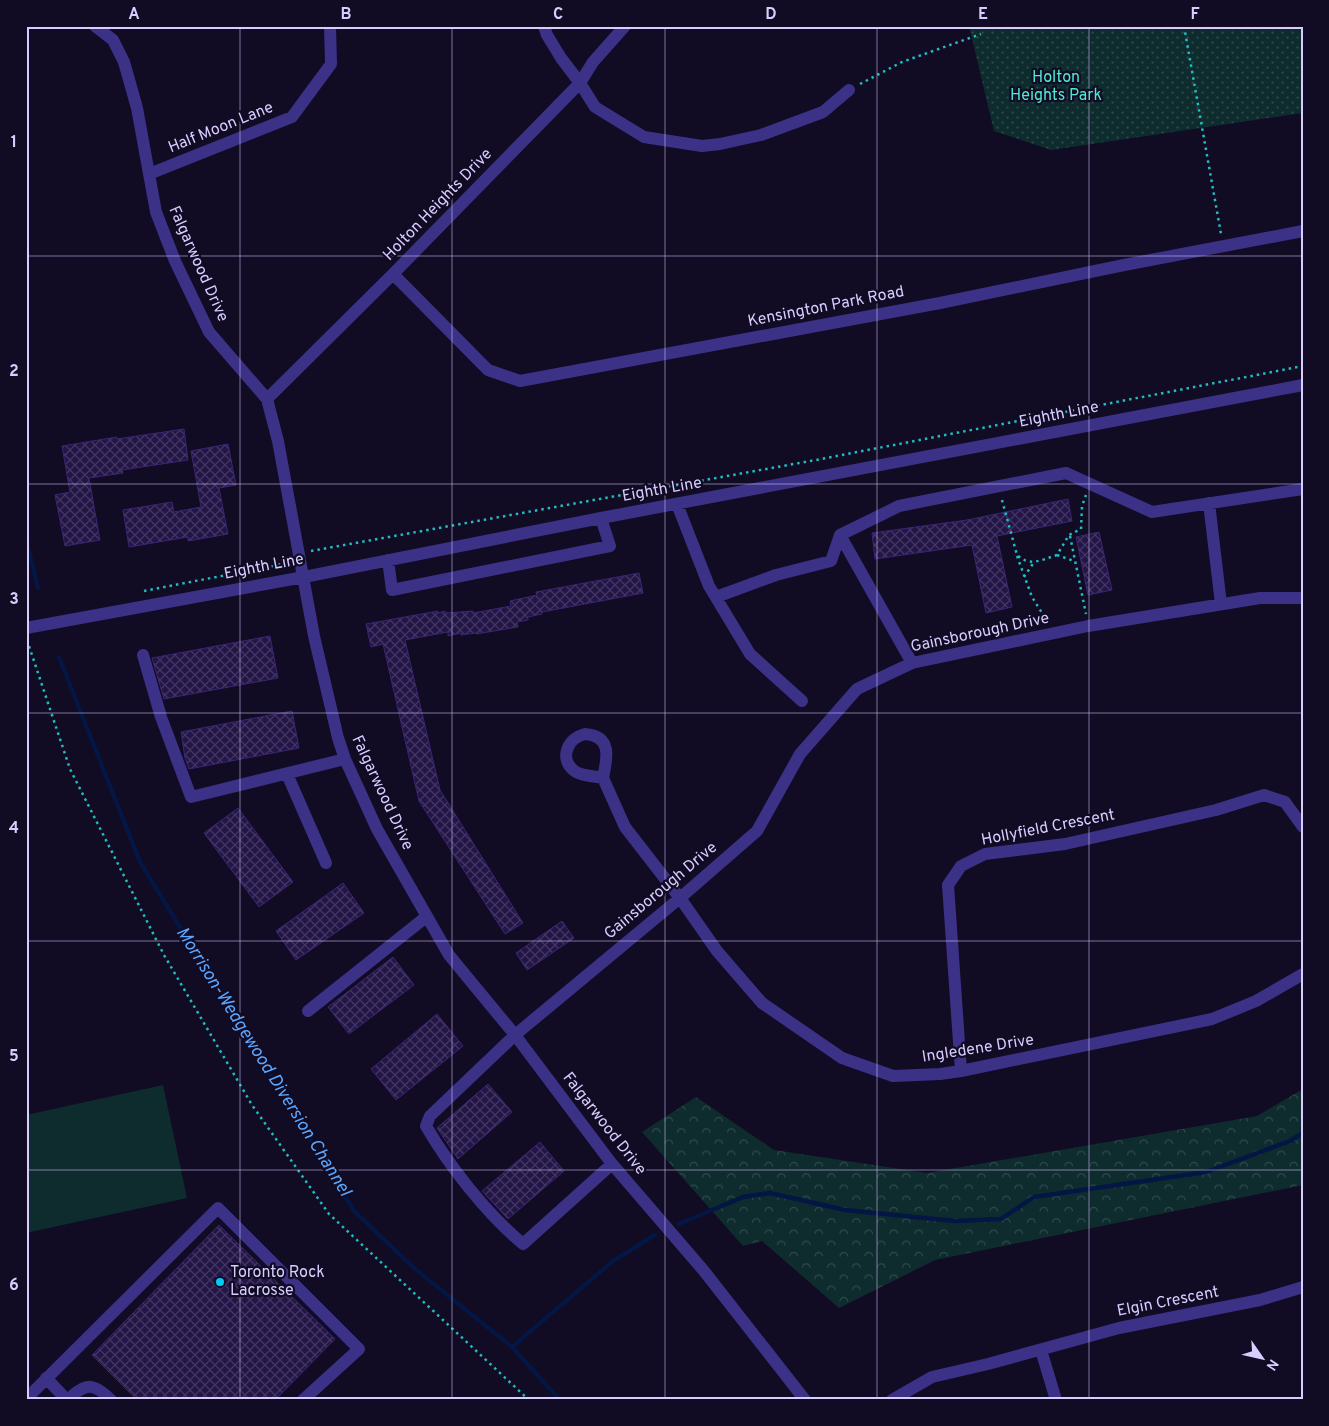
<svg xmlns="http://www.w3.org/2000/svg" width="1329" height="1426" font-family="Overpass,sans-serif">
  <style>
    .grass { fill: #0e2c2e }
    .forest { fill: url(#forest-crowns) }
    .park { fill: url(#park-dots) }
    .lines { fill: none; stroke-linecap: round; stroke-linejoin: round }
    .stream { stroke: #041643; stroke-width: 4.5 }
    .building { fill: url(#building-cross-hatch); stroke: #3b2575 }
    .path { stroke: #21bcbf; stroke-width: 2.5; stroke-dasharray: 2.5 4; stroke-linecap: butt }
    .minor { stroke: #3b3187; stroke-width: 12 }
    .grid { fill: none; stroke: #d7cdff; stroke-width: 1; stroke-opacity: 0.55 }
    .poi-dot { fill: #00ccf8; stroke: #110b23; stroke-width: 2 }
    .labels { text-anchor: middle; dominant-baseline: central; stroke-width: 4.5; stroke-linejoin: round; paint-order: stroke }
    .park-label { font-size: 16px; fill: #4debd1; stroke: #110b23 }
    .street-label { font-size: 16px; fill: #d7cdff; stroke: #110b23 }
    .poi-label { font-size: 16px; fill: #d7cdff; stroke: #110b23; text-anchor: start }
    .water-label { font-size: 18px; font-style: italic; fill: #5ba6ff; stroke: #110b23 }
    .neatline { fill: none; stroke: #d7cdff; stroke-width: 2 }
    .grid-label { font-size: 16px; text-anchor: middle; font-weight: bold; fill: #d7cdff }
  </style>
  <defs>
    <pattern id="forest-crowns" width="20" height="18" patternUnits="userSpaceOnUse" patternTransform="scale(1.25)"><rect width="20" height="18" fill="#0e2c2e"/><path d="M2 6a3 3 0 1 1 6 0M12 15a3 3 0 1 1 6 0" fill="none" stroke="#30494d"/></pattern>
    <pattern id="park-dots" width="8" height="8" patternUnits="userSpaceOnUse" patternTransform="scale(1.25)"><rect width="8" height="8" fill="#0e2c2e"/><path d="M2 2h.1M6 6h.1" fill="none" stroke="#30494d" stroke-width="1.8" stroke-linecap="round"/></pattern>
    <pattern id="building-cross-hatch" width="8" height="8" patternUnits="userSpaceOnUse" patternTransform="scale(1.25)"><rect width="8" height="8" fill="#231546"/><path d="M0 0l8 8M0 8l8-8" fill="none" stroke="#423662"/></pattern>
  </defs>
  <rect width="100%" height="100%" fill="#110b23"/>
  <path class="grass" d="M163,1085L187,1198L26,1233V1115Z"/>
  <path class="forest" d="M1303,1089V1185L935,1260L839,1308L762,1241L743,1246L642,1132L696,1097L774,1150L927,1173L1257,1116Z"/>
  <path class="park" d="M969,26H1303V113L1051,150L994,131Z"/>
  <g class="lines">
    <path class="stream" d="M26,539L38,588
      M59,657L140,862L354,1211L415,1269L512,1347L560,1400
      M679,1224L743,1197L770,1193L845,1210L955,1221L1001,1219L1034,1197L1206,1172L1290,1141L1303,1133
      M512,1347L613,1261L655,1235"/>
  </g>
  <path class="building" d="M184,429L188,460L122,470L123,473L89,478L100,540L65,546L55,495L70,492L62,446L117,437V439Z
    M228,444L236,485L219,488L228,534L188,541V537L129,547L123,510L172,502L174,512L201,507L191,451Z
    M1068,499L1072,521L997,536L1012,607L986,613L972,545L875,559L872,533L967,520Z
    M1099,532L1112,590L1088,595L1076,537Z
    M639,573L643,593L542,612V614L528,617V620L517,622L518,627L476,634V633L461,635V633L448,636V632L405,640L440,790L523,923L505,934L419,801L383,644L371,647L366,624L438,611V613L445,611L446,613L473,611V613L511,606L510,601L537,595L536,592Z
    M270,636L278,678L164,699L152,658Z
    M292,711L299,748L189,769L185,758L181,732Z
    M238,808L293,882L259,907L204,833Z
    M343,883L364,913L296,960L276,931Z
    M562,921L574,938L527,970L516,953Z
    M393,957L414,985L349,1034L328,1007Z
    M437,1014L463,1046L396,1100L371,1069Z
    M488,1084L512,1112L458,1159L437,1128Z
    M540,1142L564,1171L508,1219L482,1191Z
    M219,1225L335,1339L275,1400H137L92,1355Z"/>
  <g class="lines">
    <path class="path" d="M1184,26L1221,234
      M860,84L902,62L981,34
      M1002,500L1017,555C1030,567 1041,560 1057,555L1069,535L1081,529L1082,506L1086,495
      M1070,536L1086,614
      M311,551L816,460L1303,366
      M1057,555L1074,561
      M1017,556L1032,597L1047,621
      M1024,577L1034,562
      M144,591L278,565L288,561
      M27,640L70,769L164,955L252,1105L329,1214L529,1400"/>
    <path class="minor" d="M95,26L113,40L124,62L137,108L156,212L175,261L209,332L267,399L278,441L314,636L338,738L345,759L377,829L449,955L515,1035L612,1164L704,1271L805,1400
      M544,26L547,35L561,58L580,83L595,107L644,137L702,146L720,144L761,135L823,112L849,90
      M149,174L292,117L331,64L330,26
      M393,274L488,370L520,381L940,303L1124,265L1303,231
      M267,399L393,274L580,83L593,62L625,26
      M1209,503L1221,604
      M677,504L709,586L750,654L802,701
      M840,535L912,663
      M388,560L392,590L610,546L601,518
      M716,597L776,575L831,561L840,535L899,506L1066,473L1152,512L1303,489
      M26,628L304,577L601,518L1303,385
      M143,655L161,717L191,797L345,759
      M585,734C613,736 607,759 603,778C594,776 583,776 576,772C558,760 567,738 585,734Z
      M287,774L326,863
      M603,778L625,827L680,898L717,951L762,1003L842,1058L893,1076L940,1074L961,1071L1212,1019L1256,1001L1303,974
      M308,1011L426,917
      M961,1071L948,885L961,866L985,854L1065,844L1216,810L1264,795L1285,802L1303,827
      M612,1164L523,1244C487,1214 449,1166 426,1126L430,1116L515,1035L680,898L757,831L800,754L857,689L912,663L1088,626L1260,598H1303
      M1041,1350L1056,1400
      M46,1378L67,1400
      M26,1399L218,1208L359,1349L303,1400
      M68,1400C86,1382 94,1383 111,1400
      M892,1400L932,1377L988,1364L1119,1328L1260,1300L1303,1287"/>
  </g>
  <path class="grid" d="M240,26V1400M452,26V1400M665,26V1400M877,26V1400M1089,26V1400M26,256H1303M26,484H1303M26,713H1303M26,941H1303M26,1170H1303"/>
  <circle class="poi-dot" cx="220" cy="1282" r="5"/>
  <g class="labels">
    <g class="park-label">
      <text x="1056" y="78">Holton<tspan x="1056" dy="18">Heights Park</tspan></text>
    </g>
    <g class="street-label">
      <text transform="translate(221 128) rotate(-22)">Half Moon Lane</text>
      <text transform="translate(438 205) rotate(-46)">Holton Heights Drive</text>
      <text transform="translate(198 264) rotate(66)">Falgarwood Drive</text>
      <text transform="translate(826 307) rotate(-11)">Kensington Park Road</text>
      <text transform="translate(1059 415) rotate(-11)">Eighth Line</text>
      <text transform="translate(662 490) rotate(-10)">Eighth Line</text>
      <text transform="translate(264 567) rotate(-11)">Eighth Line</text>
      <text transform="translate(980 633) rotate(-12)">Gainsborough Drive</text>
      <text transform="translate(382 793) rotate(65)">Falgarwood Drive</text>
      <text transform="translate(1048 828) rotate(-11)">Hollyfield Crescent</text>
      <text transform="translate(661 891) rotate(-40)">Gainsborough Drive</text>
      <text transform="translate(978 1049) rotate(-9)">Ingledene Drive</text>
      <text transform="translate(604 1124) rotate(52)">Falgarwood Drive</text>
      <text transform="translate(1168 1302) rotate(-11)">Elgin Crescent</text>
    </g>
    <g class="poi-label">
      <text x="230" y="1273">Toronto Rock<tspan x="230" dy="18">Lacrosse</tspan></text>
    </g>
    <g class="water-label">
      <text transform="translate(263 1062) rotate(58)">Morrison-Wedgewood Diversion Channel</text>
    </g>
  </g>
  <rect width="1329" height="1426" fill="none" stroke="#110b23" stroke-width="55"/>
  <g transform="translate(1262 1358) rotate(124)" stroke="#110b23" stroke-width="4" paint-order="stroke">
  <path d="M0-4L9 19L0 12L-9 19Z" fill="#d7cdff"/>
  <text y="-8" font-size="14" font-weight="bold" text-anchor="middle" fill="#d7cdff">N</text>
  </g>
  <rect x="28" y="28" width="1274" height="1370" class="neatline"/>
  <g class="grid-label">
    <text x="134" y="19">A</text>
    <text x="346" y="19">B</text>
    <text x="558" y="19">C</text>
    <text x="771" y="19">D</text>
    <text x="983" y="19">E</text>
    <text x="1195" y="19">F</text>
    <text x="14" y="147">1</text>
    <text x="14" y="376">2</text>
    <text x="14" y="604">3</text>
    <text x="14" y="833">4</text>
    <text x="14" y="1061">5</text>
    <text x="14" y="1290">6</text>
  </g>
</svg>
